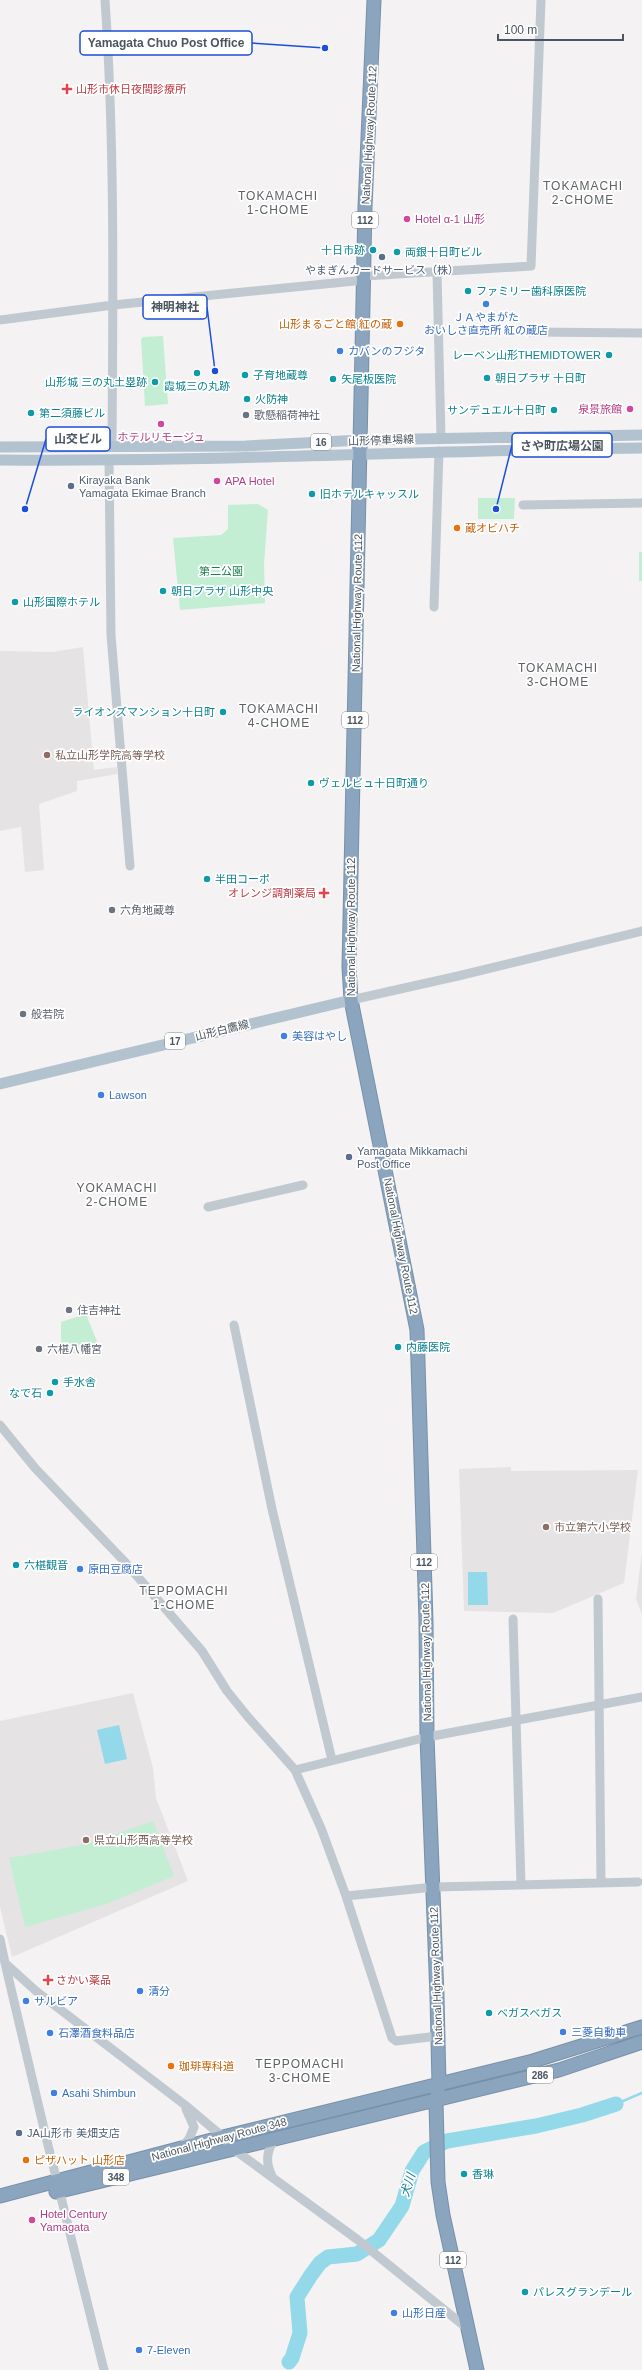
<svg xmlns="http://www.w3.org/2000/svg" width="642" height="2370" font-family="Arial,'Noto Sans JP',sans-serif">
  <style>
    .education { fill: #e5e3e4 }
    .green { fill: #c3eed3 }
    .water { fill: #93d9e9 }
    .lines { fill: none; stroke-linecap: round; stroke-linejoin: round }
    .stream { stroke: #93d9e9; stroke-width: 2.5 }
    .river { stroke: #93d9e9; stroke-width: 15 }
    .highway-casing { stroke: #7790a9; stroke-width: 15 }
    .minor { stroke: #c0c9d0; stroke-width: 9 }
    .major { stroke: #b3c2cf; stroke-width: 11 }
    .highway { stroke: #8ca5be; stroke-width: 13 }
    .health-dot { fill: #e0444e; stroke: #fff; stroke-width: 1.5 }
    .hotel-dot { fill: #d1479c; stroke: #fff; stroke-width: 1.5 }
    .culture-dot { fill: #0f9aa8; stroke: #fff; stroke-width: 1.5 }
    .service-dot { fill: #5c6f8a; stroke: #fff; stroke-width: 1.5 }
    .shop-dot { fill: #3f7fe0; stroke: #fff; stroke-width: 1.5 }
    .food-dot { fill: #e8710a; stroke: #fff; stroke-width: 1.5 }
    .worship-dot { fill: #6b7280; stroke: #fff; stroke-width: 1.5 }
    .education-dot { fill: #8d6e63; stroke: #fff; stroke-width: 1.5 }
    .labels { text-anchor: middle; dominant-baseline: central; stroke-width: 3.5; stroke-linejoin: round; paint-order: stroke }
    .shield { fill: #fff; stroke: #80888f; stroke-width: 1 }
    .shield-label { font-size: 10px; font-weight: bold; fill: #4a555f }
    .health-label { font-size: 11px; fill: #be3a42; stroke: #fff; text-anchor: start }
    .street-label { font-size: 11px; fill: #4a555f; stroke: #fff }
    .hotel-label { font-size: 11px; fill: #b23c85; stroke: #fff; text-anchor: start }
    .culture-label { font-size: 11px; fill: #0d838f; stroke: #fff; text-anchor: start }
    .service-label { font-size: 11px; fill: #4e5e75; stroke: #fff; text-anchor: start }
    .shop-label { font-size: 11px; fill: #366cbe; stroke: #fff; text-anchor: start }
    .food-label { font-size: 11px; fill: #c56008; stroke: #fff; text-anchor: start }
    .worship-label { font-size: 11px; fill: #5b616d; stroke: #fff; text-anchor: start }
    .park-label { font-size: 11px; fill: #1c7f4b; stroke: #fff }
    .education-label { font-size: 11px; fill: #785e54; stroke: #fff; text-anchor: start }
    .neighbourhood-label { font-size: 12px; letter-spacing: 1px; fill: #5e6266; stroke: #fff }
    .water-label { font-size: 12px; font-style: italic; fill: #13809a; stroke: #fff }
    .leader { fill: none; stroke: #1d4ed8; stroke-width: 1.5 }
    .callout-dot { fill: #1d4ed8; stroke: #fff; stroke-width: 1.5 }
    .callout { fill: #fff; stroke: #1d4ed8; stroke-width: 1.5 }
    .callout-label { font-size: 12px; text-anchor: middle; font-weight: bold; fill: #4a555f }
  </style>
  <rect width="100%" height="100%" fill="#f4f2f2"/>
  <path class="education" d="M83,647L94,770L117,767V774L77,781V791L39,804L44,870L25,872L21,827L0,831V651L53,652Z
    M511,1467V1471L638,1470L624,1583L553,1613L464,1611L459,1469Z
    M642,1552V1615L636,1599Z
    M133,1693L153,1768L156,1798L188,1881L12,1957L0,1907V1721Z"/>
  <path class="green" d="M163,336L168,404L145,406L141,339L143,337Z
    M478,498H515L514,519H478Z
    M258,504L268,510L264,564L265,603L180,610L173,538L221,535L228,529V505Z
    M639,552H642V581H639Z
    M86,1314L100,1349L61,1355V1322Z
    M153,1821L174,1876L106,1904L25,1927L9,1858L88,1844Z"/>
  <path class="water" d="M468,1572H487L488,1605H468Z
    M119,1725L127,1759L105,1764L97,1730Z"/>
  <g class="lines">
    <path class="stream" d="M616,2104L642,2093"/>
    <path class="river" d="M289,2362L292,2358L300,2333L297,2297L311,2275L320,2263L328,2257L357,2254L379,2240L402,2206L412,2171L424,2152L447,2141L536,2126L582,2115L616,2104"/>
    <defs>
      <path id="highway" d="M374,0L365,207L349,967L351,1000L417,1330L426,1621L427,1737L437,1996L439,2084L436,2102L438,2182L443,2215L477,2370
        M56,2192L559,2070L642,2042
        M0,2196L223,2137L533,2061L642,2027"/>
    </defs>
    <use href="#highway" class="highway-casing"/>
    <path class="minor" d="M105,0C115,148 113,297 112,446
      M437,272L441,438
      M365,276L531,266L541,0
      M0,320L113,305L365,280
      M530,332L642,333
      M109,459L111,635L130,866
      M523,505L642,503
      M434,607L439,451
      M351,1000L458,976L642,931
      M208,1207L303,1185
      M234,1325L272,1509L332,1760
      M0,1425L35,1468L124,1561L202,1651L227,1691L248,1717L295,1770L321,1828L346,1896L392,2038L396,2041L438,2036
      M598,1599L601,1883
      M513,1619L521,1884
      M295,1770L427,1737L642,1697
      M346,1896L434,1887L638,1882
      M0,1939L5,1963L36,1991L185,2105L223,2137L232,2148L358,2240L468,2329
      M5,1963L45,2133L104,2370
      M181,2148L189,2139L194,2127L186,2109
      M273,2178C265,2163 266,2152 275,2138"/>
    <path class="major" d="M0,447L246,446L362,440L642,435
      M0,460C214,462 428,450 642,448
      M0,1084L351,1000"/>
    <use href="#highway" class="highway"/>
  </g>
  <g class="health-dot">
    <path d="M65 83h4v4h4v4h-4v4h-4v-4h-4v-4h4z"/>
    <path d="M322 887h4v4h4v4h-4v4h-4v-4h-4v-4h4z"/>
    <path d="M46 1974h4v4h4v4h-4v4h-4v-4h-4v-4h4z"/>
  </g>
  <g class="hotel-dot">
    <circle cx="407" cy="219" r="4"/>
    <circle cx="630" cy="409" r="4"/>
    <circle cx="161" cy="424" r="4"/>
    <circle cx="217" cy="481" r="4"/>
    <circle cx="32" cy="2220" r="4"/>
  </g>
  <g class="culture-dot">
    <circle cx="373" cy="250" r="4"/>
    <circle cx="397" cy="252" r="4"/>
    <circle cx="468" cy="291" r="4"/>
    <circle cx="609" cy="355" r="4"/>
    <circle cx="197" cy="373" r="4"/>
    <circle cx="245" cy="375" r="4"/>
    <circle cx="487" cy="378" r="4"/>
    <circle cx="333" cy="379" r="4"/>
    <circle cx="155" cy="382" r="4"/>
    <circle cx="247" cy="399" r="4"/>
    <circle cx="554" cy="410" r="4"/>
    <circle cx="31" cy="413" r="4"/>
    <circle cx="312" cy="494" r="4"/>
    <circle cx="163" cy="591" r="4"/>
    <circle cx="15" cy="602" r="4"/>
    <circle cx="223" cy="712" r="4"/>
    <circle cx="311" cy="783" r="4"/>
    <circle cx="207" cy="879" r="4"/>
    <circle cx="398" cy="1347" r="4"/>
    <circle cx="55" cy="1382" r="4"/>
    <circle cx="50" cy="1393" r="4"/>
    <circle cx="16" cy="1565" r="4"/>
    <circle cx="489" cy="2013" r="4"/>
    <circle cx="464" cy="2174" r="4"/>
    <circle cx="525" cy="2292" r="4"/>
  </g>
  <g class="service-dot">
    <circle cx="382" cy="257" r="4"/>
    <circle cx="71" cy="486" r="4"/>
    <circle cx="349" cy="1157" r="4"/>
    <circle cx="19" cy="2133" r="4"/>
  </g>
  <g class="shop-dot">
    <circle cx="486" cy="304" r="4"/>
    <circle cx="340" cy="351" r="4"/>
    <circle cx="284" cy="1036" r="4"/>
    <circle cx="101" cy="1095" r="4"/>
    <circle cx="80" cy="1569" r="4"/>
    <circle cx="140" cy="1991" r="4"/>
    <circle cx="26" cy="2001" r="4"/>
    <circle cx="563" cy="2032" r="4"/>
    <circle cx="50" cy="2033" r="4"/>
    <circle cx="54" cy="2093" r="4"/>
    <circle cx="394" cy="2313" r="4"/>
    <circle cx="139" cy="2350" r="4"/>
  </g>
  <g class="food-dot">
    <circle cx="400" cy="324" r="4"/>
    <circle cx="457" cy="528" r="4"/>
    <circle cx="171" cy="2066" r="4"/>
    <circle cx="26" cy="2160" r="4"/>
  </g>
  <g class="worship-dot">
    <circle cx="246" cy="415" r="4"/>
    <circle cx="112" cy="910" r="4"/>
    <circle cx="23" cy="1014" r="4"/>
    <circle cx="69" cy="1310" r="4"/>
    <circle cx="39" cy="1349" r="4"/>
  </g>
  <g class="education-dot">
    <circle cx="47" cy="755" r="4"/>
    <circle cx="546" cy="1527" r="4"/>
    <circle cx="86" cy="1840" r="4"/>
  </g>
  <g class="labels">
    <g class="shield">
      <rect x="352" y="212" width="26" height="16" rx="3"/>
      <rect x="311" y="434" width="20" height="16" rx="3"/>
      <rect x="342" y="712" width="26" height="16" rx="3"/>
      <rect x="165" y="1033" width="20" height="16" rx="3"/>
      <rect x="411" y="1554" width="26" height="16" rx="3"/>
      <rect x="527" y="2067" width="26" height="16" rx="3"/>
      <rect x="103" y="2169" width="26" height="16" rx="3"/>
      <rect x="440" y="2252" width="26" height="16" rx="3"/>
    </g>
    <g class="shield-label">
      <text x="365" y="220">112</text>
      <text x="321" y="442">16</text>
      <text x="355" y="720">112</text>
      <text x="175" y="1041">17</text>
      <text x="424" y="1562">112</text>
      <text x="540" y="2075">286</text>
      <text x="116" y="2177">348</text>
      <text x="453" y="2260">112</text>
    </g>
    <g class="health-label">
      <text x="76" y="89">山形市休日夜間診療所</text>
      <text x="316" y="893" text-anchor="end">オレンジ調剤薬局</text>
      <text x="56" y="1980">さかい薬品</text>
    </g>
    <g class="street-label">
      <text transform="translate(369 135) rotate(-87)">National Highway Route 112</text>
      <text transform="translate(381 440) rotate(-2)">山形停車場線</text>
      <text transform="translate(357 603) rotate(-89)">National Highway Route 112</text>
      <text transform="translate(351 927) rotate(-90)">National Highway Route 112</text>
      <text transform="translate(222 1030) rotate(-14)">山形白鷹線</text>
      <text transform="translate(401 1246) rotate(79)">National Highway Route 112</text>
      <text transform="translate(426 1652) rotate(-91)">National Highway Route 112</text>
      <text transform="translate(436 1976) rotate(-92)">National Highway Route 112</text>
      <text transform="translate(219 2139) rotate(-15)">National Highway Route 348</text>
    </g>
    <g class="hotel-label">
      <text x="415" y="219">Hotel α-1 山形</text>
      <text x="622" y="409" text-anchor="end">泉景旅館</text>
      <text x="161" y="437" text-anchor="middle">ホテルリモージュ</text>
      <text x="225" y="481">APA Hotel</text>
      <text x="40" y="2214">Hotel Century<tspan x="40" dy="13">Yamagata</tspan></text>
    </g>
    <g class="culture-label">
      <text x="365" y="250" text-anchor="end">十日市跡</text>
      <text x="405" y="252">両銀十日町ビル</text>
      <text x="476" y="291">ファミリー歯科原医院</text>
      <text x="601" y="355" text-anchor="end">レーベン山形THEMIDTOWER</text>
      <text x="253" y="375">子育地蔵尊</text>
      <text x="495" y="378">朝日プラザ 十日町</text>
      <text x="341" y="379">矢尾板医院</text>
      <text x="147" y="382" text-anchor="end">山形城 三の丸土塁跡</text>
      <text x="197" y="386" text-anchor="middle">霞城三の丸跡</text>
      <text x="255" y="399">火防神</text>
      <text x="546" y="410" text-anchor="end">サンデュエル十日町</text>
      <text x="39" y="413">第二須藤ビル</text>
      <text x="320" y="494">旧ホテルキャッスル</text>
      <text x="171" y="591">朝日プラザ 山形中央</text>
      <text x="23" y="602">山形国際ホテル</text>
      <text x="215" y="712" text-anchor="end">ライオンズマンション十日町</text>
      <text x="319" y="783">ヴェルビュ十日町通り</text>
      <text x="215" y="879">半田コーポ</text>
      <text x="406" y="1347">内藤医院</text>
      <text x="63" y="1382">手水舎</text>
      <text x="42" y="1393" text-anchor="end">なで石</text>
      <text x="24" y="1565">六椹観音</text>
      <text x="497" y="2013">ベガスベガス</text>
      <text x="472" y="2174">香琳</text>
      <text x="533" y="2292">パレスグランデール</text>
    </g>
    <g class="service-label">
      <text x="382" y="270" text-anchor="middle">やまぎんカードサービス（株）</text>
      <text x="79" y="480">Kirayaka Bank<tspan x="79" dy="13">Yamagata Ekimae Branch</tspan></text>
      <text x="357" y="1151">Yamagata Mikkamachi<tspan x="357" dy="13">Post Office</tspan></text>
      <text x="27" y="2133">JA山形市 美畑支店</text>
    </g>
    <g class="shop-label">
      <text x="486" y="317" text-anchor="middle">ＪＡやまがた<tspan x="486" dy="13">おいしさ直売所 紅の蔵店</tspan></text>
      <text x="348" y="351">カバンのフジタ</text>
      <text x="292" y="1036">美容はやし</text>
      <text x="109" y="1095">Lawson</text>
      <text x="88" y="1569">原田豆腐店</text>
      <text x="148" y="1991">清分</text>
      <text x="34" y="2001">サルビア</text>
      <text x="571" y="2032">三菱自動車</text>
      <text x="58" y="2033">石澤酒食料品店</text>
      <text x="62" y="2093">Asahi Shimbun</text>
      <text x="402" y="2313">山形日産</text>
      <text x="147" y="2350">7-Eleven</text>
    </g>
    <g class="food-label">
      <text x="392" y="324" text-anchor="end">山形まるごと館 紅の蔵</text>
      <text x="465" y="528">蔵オビハチ</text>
      <text x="179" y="2066">珈琲専科道</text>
      <text x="34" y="2160">ピザハット 山形店</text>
    </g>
    <g class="worship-label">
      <text x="254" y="415">歌懸稲荷神社</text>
      <text x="120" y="910">六角地蔵尊</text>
      <text x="31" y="1014">般若院</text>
      <text x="77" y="1310">住吉神社</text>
      <text x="47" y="1349">六椹八幡宮</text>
    </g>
    <g class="park-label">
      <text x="221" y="571">第二公園</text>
    </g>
    <g class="education-label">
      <text x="55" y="755">私立山形学院高等学校</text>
      <text x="554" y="1527">市立第六小学校</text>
      <text x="94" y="1840">県立山形西高等学校</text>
    </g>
    <g class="neighbourhood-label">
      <text x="583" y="186">TOKAMACHI<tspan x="583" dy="14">2-CHOME</tspan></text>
      <text x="278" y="196">TOKAMACHI<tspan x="278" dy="14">1-CHOME</tspan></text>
      <text x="558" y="668">TOKAMACHI<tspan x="558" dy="14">3-CHOME</tspan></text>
      <text x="279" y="709">TOKAMACHI<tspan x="279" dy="14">4-CHOME</tspan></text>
      <text x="117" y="1188">YOKAMACHI<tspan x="117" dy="14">2-CHOME</tspan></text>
      <text x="184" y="1591">TEPPOMACHI<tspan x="184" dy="14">1-CHOME</tspan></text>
      <text x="300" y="2064">TEPPOMACHI<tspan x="300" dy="14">3-CHOME</tspan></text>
    </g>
    <g class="water-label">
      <text transform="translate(408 2185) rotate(-73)">犬川</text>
    </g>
  </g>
  <path class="leader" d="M325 48L252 43M215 371L207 307M25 509L46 439M496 509L512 445"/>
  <g class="callout-dot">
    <circle cx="325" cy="48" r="4"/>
    <circle cx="215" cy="371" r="4"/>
    <circle cx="25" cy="509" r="4"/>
    <circle cx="496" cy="509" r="4"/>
  </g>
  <g class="callout">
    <rect x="80" y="31" width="172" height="24" rx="4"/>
    <rect x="143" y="295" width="64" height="24" rx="4"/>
    <rect x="46" y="427" width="64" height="24" rx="4"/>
    <rect x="512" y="433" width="100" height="24" rx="4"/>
  </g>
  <g class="callout-label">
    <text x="166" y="47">Yamagata Chuo Post Office</text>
    <text x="175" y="311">神明神社</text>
    <text x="78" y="443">山交ビル</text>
    <text x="562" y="450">さや町広場公園</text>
  </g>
  <path d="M498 34v6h125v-6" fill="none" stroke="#4a555f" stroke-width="2"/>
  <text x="504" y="34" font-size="12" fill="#4a555f" stroke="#ffffff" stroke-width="3" paint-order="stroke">100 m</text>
</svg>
